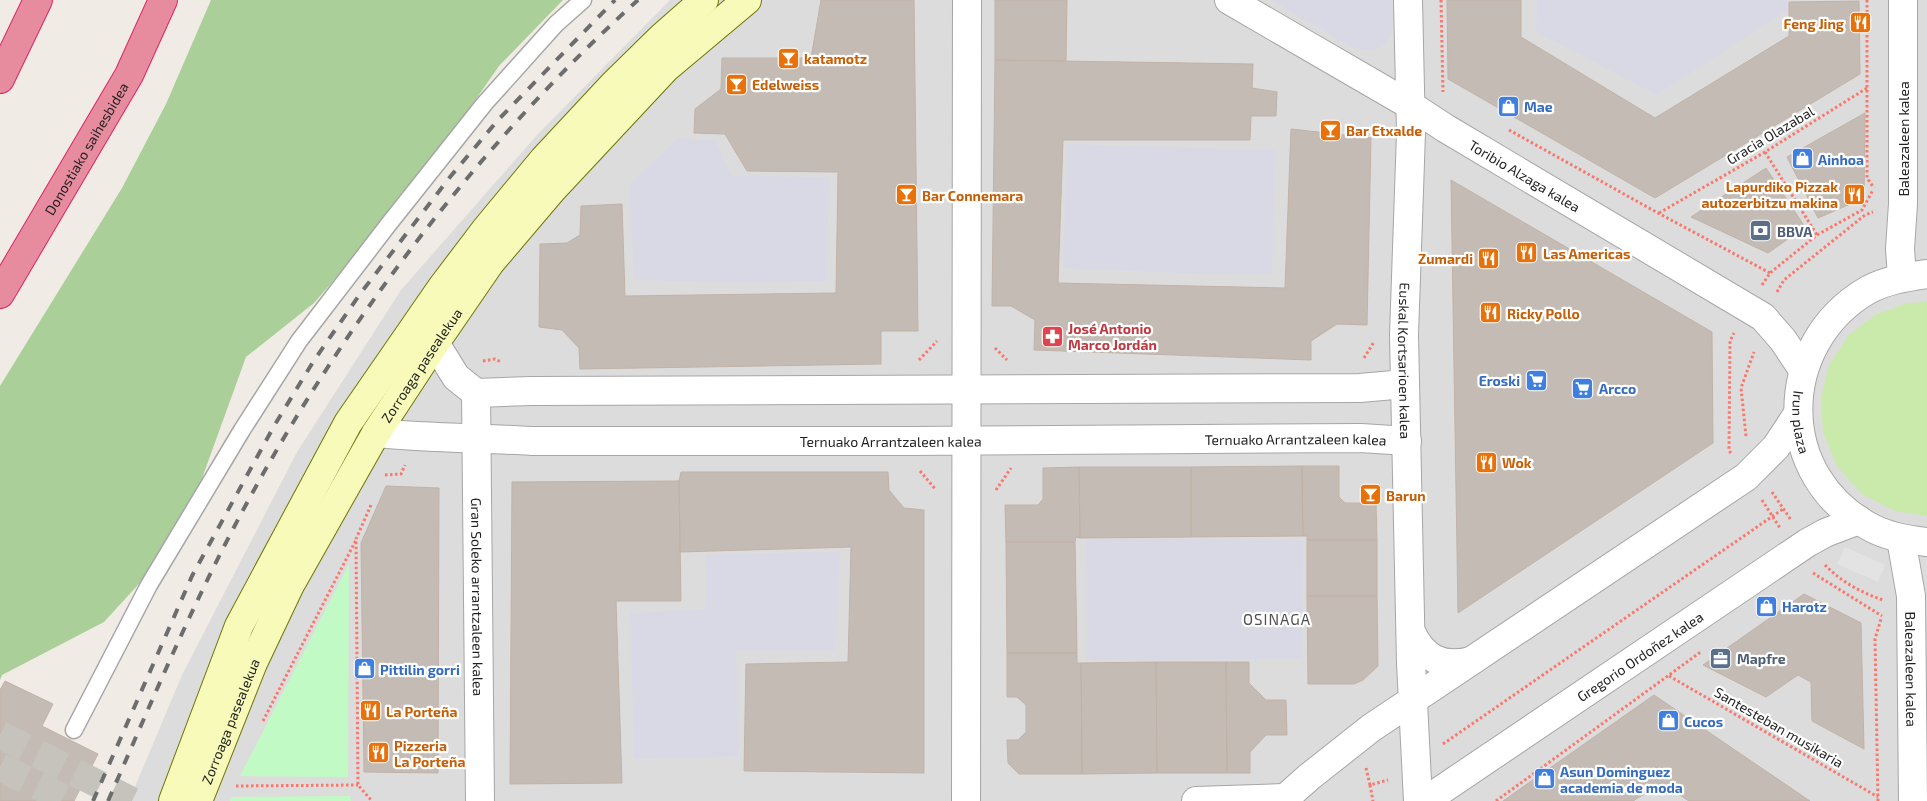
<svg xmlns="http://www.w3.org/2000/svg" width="1927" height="801" font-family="'Exo 2',sans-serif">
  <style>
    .residential { fill: #dddcdc }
    .grass { fill: #caeaab }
    .forest { fill: #aacf99 }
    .park { fill: #c2fac6 }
    .parking { fill: #e3e3e3 }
    .plaza { fill: #d9d9e5 }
    .building { fill: #c4bcb4; stroke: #c1b2a7 }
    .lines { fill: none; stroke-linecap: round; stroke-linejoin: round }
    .primary-tunnel { stroke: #c6c3bd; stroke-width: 28; stroke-dasharray: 28 14; stroke-linecap: butt }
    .lane-casing { stroke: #a6a6a6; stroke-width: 19 }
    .street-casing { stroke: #a6a6a6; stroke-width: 30 }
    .secondary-casing { stroke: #6c7704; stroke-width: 30 }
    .highway-casing { stroke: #dc2465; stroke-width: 30 }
    .path { stroke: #fa786b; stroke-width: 3; stroke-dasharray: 2.5 2.5; stroke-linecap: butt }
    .lane { stroke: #fff; stroke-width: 16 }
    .street { stroke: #fff; stroke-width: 28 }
    .secondary { stroke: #f7fab9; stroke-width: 28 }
    .highway { stroke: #e78c9e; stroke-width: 28 }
    .rail { stroke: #6d6d6d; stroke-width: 4; stroke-dasharray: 10 10; stroke-linecap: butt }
    .labels { text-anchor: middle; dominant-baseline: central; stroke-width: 4.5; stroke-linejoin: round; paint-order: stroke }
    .food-label { font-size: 14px; font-weight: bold; fill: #c56008; stroke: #fff; text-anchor: start }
    .shop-label { font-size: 14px; font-weight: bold; fill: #366cbe; stroke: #fff; text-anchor: start }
    .street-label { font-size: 14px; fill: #1f1f1f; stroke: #fff }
    .service-label { font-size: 14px; font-weight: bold; fill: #4e5e75; stroke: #fff; text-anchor: start }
    .health-label { font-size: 14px; font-weight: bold; fill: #be3a42; stroke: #fff; text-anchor: start }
    .neighbourhood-label { font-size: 15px; letter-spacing: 1px; fill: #525252; stroke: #fff }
  </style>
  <rect width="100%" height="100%" fill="#f0ece5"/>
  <path class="residential" d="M670,0H1927V801H129L182,675L297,452L401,290L536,136Z"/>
  <path class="grass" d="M1927,302V516L1895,511L1862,494L1837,466L1823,432L1821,398L1829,365L1848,336L1875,315L1907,303Z"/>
  <path class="forest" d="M211,0H563L499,66L415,187L314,303L246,357L180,539L104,622L2,675L0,680V386L122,188L166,104Z"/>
  <path class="park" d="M349,564L348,777L240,776Z
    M350,796L351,801H230L232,797Z"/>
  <path class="parking" d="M1845,547L1885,565L1878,582L1837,564Z"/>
  <path class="plaza" d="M1271,0H1392V33L1385,45L1374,50H1363L1352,47Z
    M1537,0H1787V10L1657,95L1536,32Z
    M677,139L715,140L732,176L829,177L827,281L743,283L634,280L629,185Z
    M1067,144L1276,150L1272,274H1201L1063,268Z
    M1148,539L1303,540L1302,659L1087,660L1086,540Z
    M800,552H840L835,651H736L739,756L634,759L630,613L706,609L705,555Z"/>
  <path class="building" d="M821,0H914L918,331H881V364L580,369L579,348L562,330L539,327L540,244L567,243L580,235L581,206L622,204L625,296L836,293L838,172L747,171L725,134L694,133L695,109L721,89L722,58H811Z
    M995,0H1067L1066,61L995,60Z
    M1447,0H1521V37L1655,118L1789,36V2L1859,1L1860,74L1655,198L1448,79Z
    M995,60L1253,64L1252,88L1277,92L1276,116H1251L1250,140H1063L1058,283L1285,288L1291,129L1371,138L1367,325L1337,324L1311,341V360L1034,350L1035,320L1011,306H992Z
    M1865,113L1864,198L1818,218L1787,157Z
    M1766,168L1805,227L1768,253L1691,217Z
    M1451,180L1712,332L1713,443L1458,613Z
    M1302,466L1303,536L1191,537V467Z
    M1302,466H1339V497L1345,503H1376L1377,540H1307V536H1303Z
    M1079,467L1080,538L1076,537L1075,542H1006L1005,505H1038L1043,499V468Z
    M1079,467H1191V537L1080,538Z
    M681,472H888L889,490L904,508L924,510V773L744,771L746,664L848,662L851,547L680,552L679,481Z
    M679,481L681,601H616L622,783L510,784L512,482Z
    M386,486L439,488L438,773L364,772L361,543Z
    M1307,540H1377V596H1307Z
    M1006,542H1075L1077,653H1007Z
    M1804,594L1861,623L1864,749L1812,721L1811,682L1798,675L1766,697L1703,665Z
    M1307,596H1377L1378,666L1363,680L1354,684H1308Z
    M1007,653H1077V663H1081L1082,774H1019L1008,763L1007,740H1018L1026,732V705L1017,697H1007Z
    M1156,662L1157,773L1082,774L1081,663Z
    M1156,662H1226L1227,773H1157Z
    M1226,662H1249V683L1266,700H1286L1287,735H1266L1250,752V773H1227Z
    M5,681L53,704L42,726L98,754L74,801H0V690Z
    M1654,695L1810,801H1689L1662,783L1633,801H1503Z"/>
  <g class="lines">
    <path class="primary-tunnel" d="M0,735L132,801
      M0,767L69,801"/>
    <defs>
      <path id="lane" d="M74,730L149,585L242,430L299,341L388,225L485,103L556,24L583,0"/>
      <g id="street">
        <path id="s1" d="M1229,0L1410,105L1445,128L1763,317L1783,340L1803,370"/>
        <path id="s2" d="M1408,0L1411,133L1404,335L1411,663L1418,801"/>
        <path id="s3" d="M1927,274C1907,277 1886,280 1868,290C1775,344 1774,478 1872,528C1889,537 1908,540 1927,542"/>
        <path d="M1902,277L1900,249L1903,204V0"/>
        <path d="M435,343L456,377L476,393L531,391L1360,388L1405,384"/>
        <path id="s4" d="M476,393L480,801"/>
        <path id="s5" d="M376,433C428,438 480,438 532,441H911L1361,438L1407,441"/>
        <path id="s6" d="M1901,539L1911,596L1913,801"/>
        <path d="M1411,632C1424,659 1442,668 1471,661"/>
        <path d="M966,801L967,0"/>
        <path d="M1196,801L1284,798"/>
        <path d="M1282,801L1309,777L1371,728L1746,477L1776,447L1797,415"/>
        <path id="s7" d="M1425,801L1807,543L1825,533L1859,520"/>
      </g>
      <g id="secondary">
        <path d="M173,801L239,626L348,423L442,287L486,229L544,159L613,85L662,37L704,0"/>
        <path id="s8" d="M198,801L253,663L290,585L376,433L435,343L490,263L552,190L666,68L747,0"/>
      </g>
      <g id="highway">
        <path d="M0,79L38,0"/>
        <path id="s9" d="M0,294L129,75L163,0"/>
      </g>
    </defs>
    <use href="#lane" class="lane-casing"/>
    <use href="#street" class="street-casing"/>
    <use href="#secondary" class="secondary-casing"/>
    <use href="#highway" class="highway-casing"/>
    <path class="path" d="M1441,0L1443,92
      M1867,0V178L1874,188
      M1509,130L1658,213L1770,273
      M1765,152L1817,235
      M1659,213L1765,152L1867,88
      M1762,285L1770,273L1817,235L1862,210L1873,190
      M1777,292L1784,280L1865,215L1873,212
      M995,348L1007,360
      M1364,358L1374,342
      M919,360L937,341
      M483,361L495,359L501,362
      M1746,436L1741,388L1754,352
      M1731,453L1729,451L1730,341L1734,333
      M920,471L936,490
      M385,475L401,474L405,465
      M996,490L1011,468
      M1772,492L1791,520
      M1762,500L1780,528
      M371,505L356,539L358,785L372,801
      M1825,565C1840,581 1862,593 1883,600
      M1813,573L1882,616
      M1669,676L1878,797
      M263,721L356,540
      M1443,744L1783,509
      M1366,768L1370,785L1388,780
      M1370,785L1373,801
      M236,786L358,785
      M1496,801L1702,651
      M1878,801L1875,639L1881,619"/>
    <use href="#lane" class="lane"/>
    <use href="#street" class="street"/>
    <use href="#secondary" class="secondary"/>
    <use href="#highway" class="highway"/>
    <path class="rail" d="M93,801L192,576L274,426L313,362L360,294L450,177L498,120L615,0
      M108,801C148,710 186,619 232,531C333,337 475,147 638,0"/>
  </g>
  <defs>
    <symbol id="restaurant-square" viewBox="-11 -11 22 22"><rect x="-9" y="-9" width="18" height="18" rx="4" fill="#e8710a" stroke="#fff"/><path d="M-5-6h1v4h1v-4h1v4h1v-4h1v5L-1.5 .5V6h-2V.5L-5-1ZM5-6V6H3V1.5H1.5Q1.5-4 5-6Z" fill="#fff"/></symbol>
    <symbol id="bar-square" viewBox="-11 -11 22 22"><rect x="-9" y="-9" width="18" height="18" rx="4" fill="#e8710a" stroke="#fff"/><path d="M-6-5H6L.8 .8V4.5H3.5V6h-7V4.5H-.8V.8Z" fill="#fff"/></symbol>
    <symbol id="shop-square" viewBox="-11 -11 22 22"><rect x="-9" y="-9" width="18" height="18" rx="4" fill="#3f7fe0" stroke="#fff"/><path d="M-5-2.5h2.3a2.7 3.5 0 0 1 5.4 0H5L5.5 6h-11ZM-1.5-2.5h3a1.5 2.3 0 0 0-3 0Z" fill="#fff"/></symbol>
    <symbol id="bank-square" viewBox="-11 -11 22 22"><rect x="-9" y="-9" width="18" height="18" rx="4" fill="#5c6f8a" stroke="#fff"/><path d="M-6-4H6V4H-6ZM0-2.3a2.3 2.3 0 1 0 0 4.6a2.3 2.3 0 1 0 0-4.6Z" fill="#fff"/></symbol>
    <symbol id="pharmacy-square" viewBox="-11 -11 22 22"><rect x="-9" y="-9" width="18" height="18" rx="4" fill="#e0444e" stroke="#fff"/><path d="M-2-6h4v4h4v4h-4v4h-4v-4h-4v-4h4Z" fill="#fff"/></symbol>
    <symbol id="supermarket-square" viewBox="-11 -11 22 22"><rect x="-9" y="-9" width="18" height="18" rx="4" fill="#3f7fe0" stroke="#fff"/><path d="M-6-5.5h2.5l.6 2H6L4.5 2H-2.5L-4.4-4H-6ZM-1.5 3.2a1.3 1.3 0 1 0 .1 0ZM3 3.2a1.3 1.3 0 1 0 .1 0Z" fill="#fff"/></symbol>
    <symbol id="office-square" viewBox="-11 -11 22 22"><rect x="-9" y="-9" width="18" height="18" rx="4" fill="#5c6f8a" stroke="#fff"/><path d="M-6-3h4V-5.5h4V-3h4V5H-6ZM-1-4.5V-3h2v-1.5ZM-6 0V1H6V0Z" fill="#fff"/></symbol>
  </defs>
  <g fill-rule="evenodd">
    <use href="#restaurant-square" x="1848" y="10" width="25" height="25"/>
    <use href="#bar-square" x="776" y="46" width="25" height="25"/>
    <use href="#bar-square" x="724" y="72" width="25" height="25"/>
    <use href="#shop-square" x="1496" y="94" width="25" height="25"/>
    <use href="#bar-square" x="1318" y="118" width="25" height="25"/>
    <use href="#shop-square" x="1790" y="146" width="25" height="25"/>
    <use href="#restaurant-square" x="1842" y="182" width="25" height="25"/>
    <use href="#bar-square" x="894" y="182" width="25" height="25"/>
    <use href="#bank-square" x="1748" y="218" width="25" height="25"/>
    <use href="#restaurant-square" x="1514" y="240" width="25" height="25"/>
    <use href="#restaurant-square" x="1476" y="246" width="25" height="25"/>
    <use href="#restaurant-square" x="1478" y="300" width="25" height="25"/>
    <use href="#pharmacy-square" x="1040" y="324" width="25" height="25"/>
    <use href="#supermarket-square" x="1524" y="368" width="25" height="25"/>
    <use href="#supermarket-square" x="1570" y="376" width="25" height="25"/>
    <use href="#restaurant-square" x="1474" y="450" width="25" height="25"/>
    <use href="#bar-square" x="1358" y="482" width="25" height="25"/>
    <use href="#shop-square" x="1754" y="594" width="25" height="25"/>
    <use href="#office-square" x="1708" y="646" width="25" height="25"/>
    <use href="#shop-square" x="352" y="656" width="25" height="25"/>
    <use href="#restaurant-square" x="358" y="698" width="25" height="25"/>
    <use href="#shop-square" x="1656" y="708" width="25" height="25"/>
    <use href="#restaurant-square" x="366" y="740" width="25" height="25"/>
    <use href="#shop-square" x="1532" y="766" width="25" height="25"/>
  </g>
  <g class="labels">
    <g class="food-label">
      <text x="1844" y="23" text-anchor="end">Feng Jing</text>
      <text x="804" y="58">katamotz</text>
      <text x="752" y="84">Edelweiss</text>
      <text x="1346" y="130">Bar Etxalde</text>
      <text x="1838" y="186" text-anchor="end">Lapurdiko Pizzak<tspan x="1838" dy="16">autozerbitzu makina</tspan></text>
      <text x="922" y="195">Bar Connemara</text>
      <text x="1543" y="253">Las Americas</text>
      <text x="1473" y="258" text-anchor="end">Zumardi</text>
      <text x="1507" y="313">Ricky Pollo</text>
      <text x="1502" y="462">Wok</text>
      <text x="1386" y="495">Barun</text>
      <text x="386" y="711">La Porteña</text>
      <text x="394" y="745">Pizzeria<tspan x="394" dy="16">La Porteña</tspan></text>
    </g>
    <g class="shop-label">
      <text x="1524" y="106">Mae</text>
      <text x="1818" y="159">Ainhoa</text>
      <text x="1520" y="380" text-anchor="end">Eroski</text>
      <text x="1599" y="388">Arcco</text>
      <text x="1782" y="606">Harotz</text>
      <text x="380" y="669">Pittilin gorri</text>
      <text x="1684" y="721">Cucos</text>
      <text x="1560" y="771">Asun Dominguez<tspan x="1560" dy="16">academia de moda</tspan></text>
    </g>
    <g class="street-label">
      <text transform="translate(1770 135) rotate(-31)">Gracia Olazabal</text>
      <text transform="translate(1903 139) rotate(-90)">Baleazaleen kalea</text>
      <text stroke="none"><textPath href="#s9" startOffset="169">Donostiako saihesbidea</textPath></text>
      <text stroke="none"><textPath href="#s1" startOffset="344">Toribio Alzaga kalea</textPath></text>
      <text stroke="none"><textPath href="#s2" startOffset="361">Euskal Kortsarioen kalea</textPath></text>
      <text stroke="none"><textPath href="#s8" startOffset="491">Zorroaga pasealekua</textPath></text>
      <text stroke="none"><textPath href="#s3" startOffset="219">Irun plaza</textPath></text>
      <text stroke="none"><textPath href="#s5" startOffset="515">Ternuako Arrantzaleen kalea</textPath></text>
      <text stroke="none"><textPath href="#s5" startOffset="920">Ternuako Arrantzaleen kalea</textPath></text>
      <text stroke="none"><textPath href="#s4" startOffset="204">Gran Soleko arrantzaleen kalea</textPath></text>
      <text stroke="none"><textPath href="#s7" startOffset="259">Gregorio Ordoñez kalea</textPath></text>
      <text stroke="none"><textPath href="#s6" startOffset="131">Baleazaleen kalea</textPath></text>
      <text stroke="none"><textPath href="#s8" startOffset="86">Zorroaga pasealekua</textPath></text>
      <text transform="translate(1779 727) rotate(30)">Santesteban musikaria</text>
    </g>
    <g class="service-label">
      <text x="1777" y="231">BBVA</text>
      <text x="1737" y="658">Mapfre</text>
    </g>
    <g class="health-label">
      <text x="1068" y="328">José Antonio<tspan x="1068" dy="16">Marco Jordán</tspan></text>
    </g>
    <g class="neighbourhood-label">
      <text x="1277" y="619">OSINAGA</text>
    </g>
  </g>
</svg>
